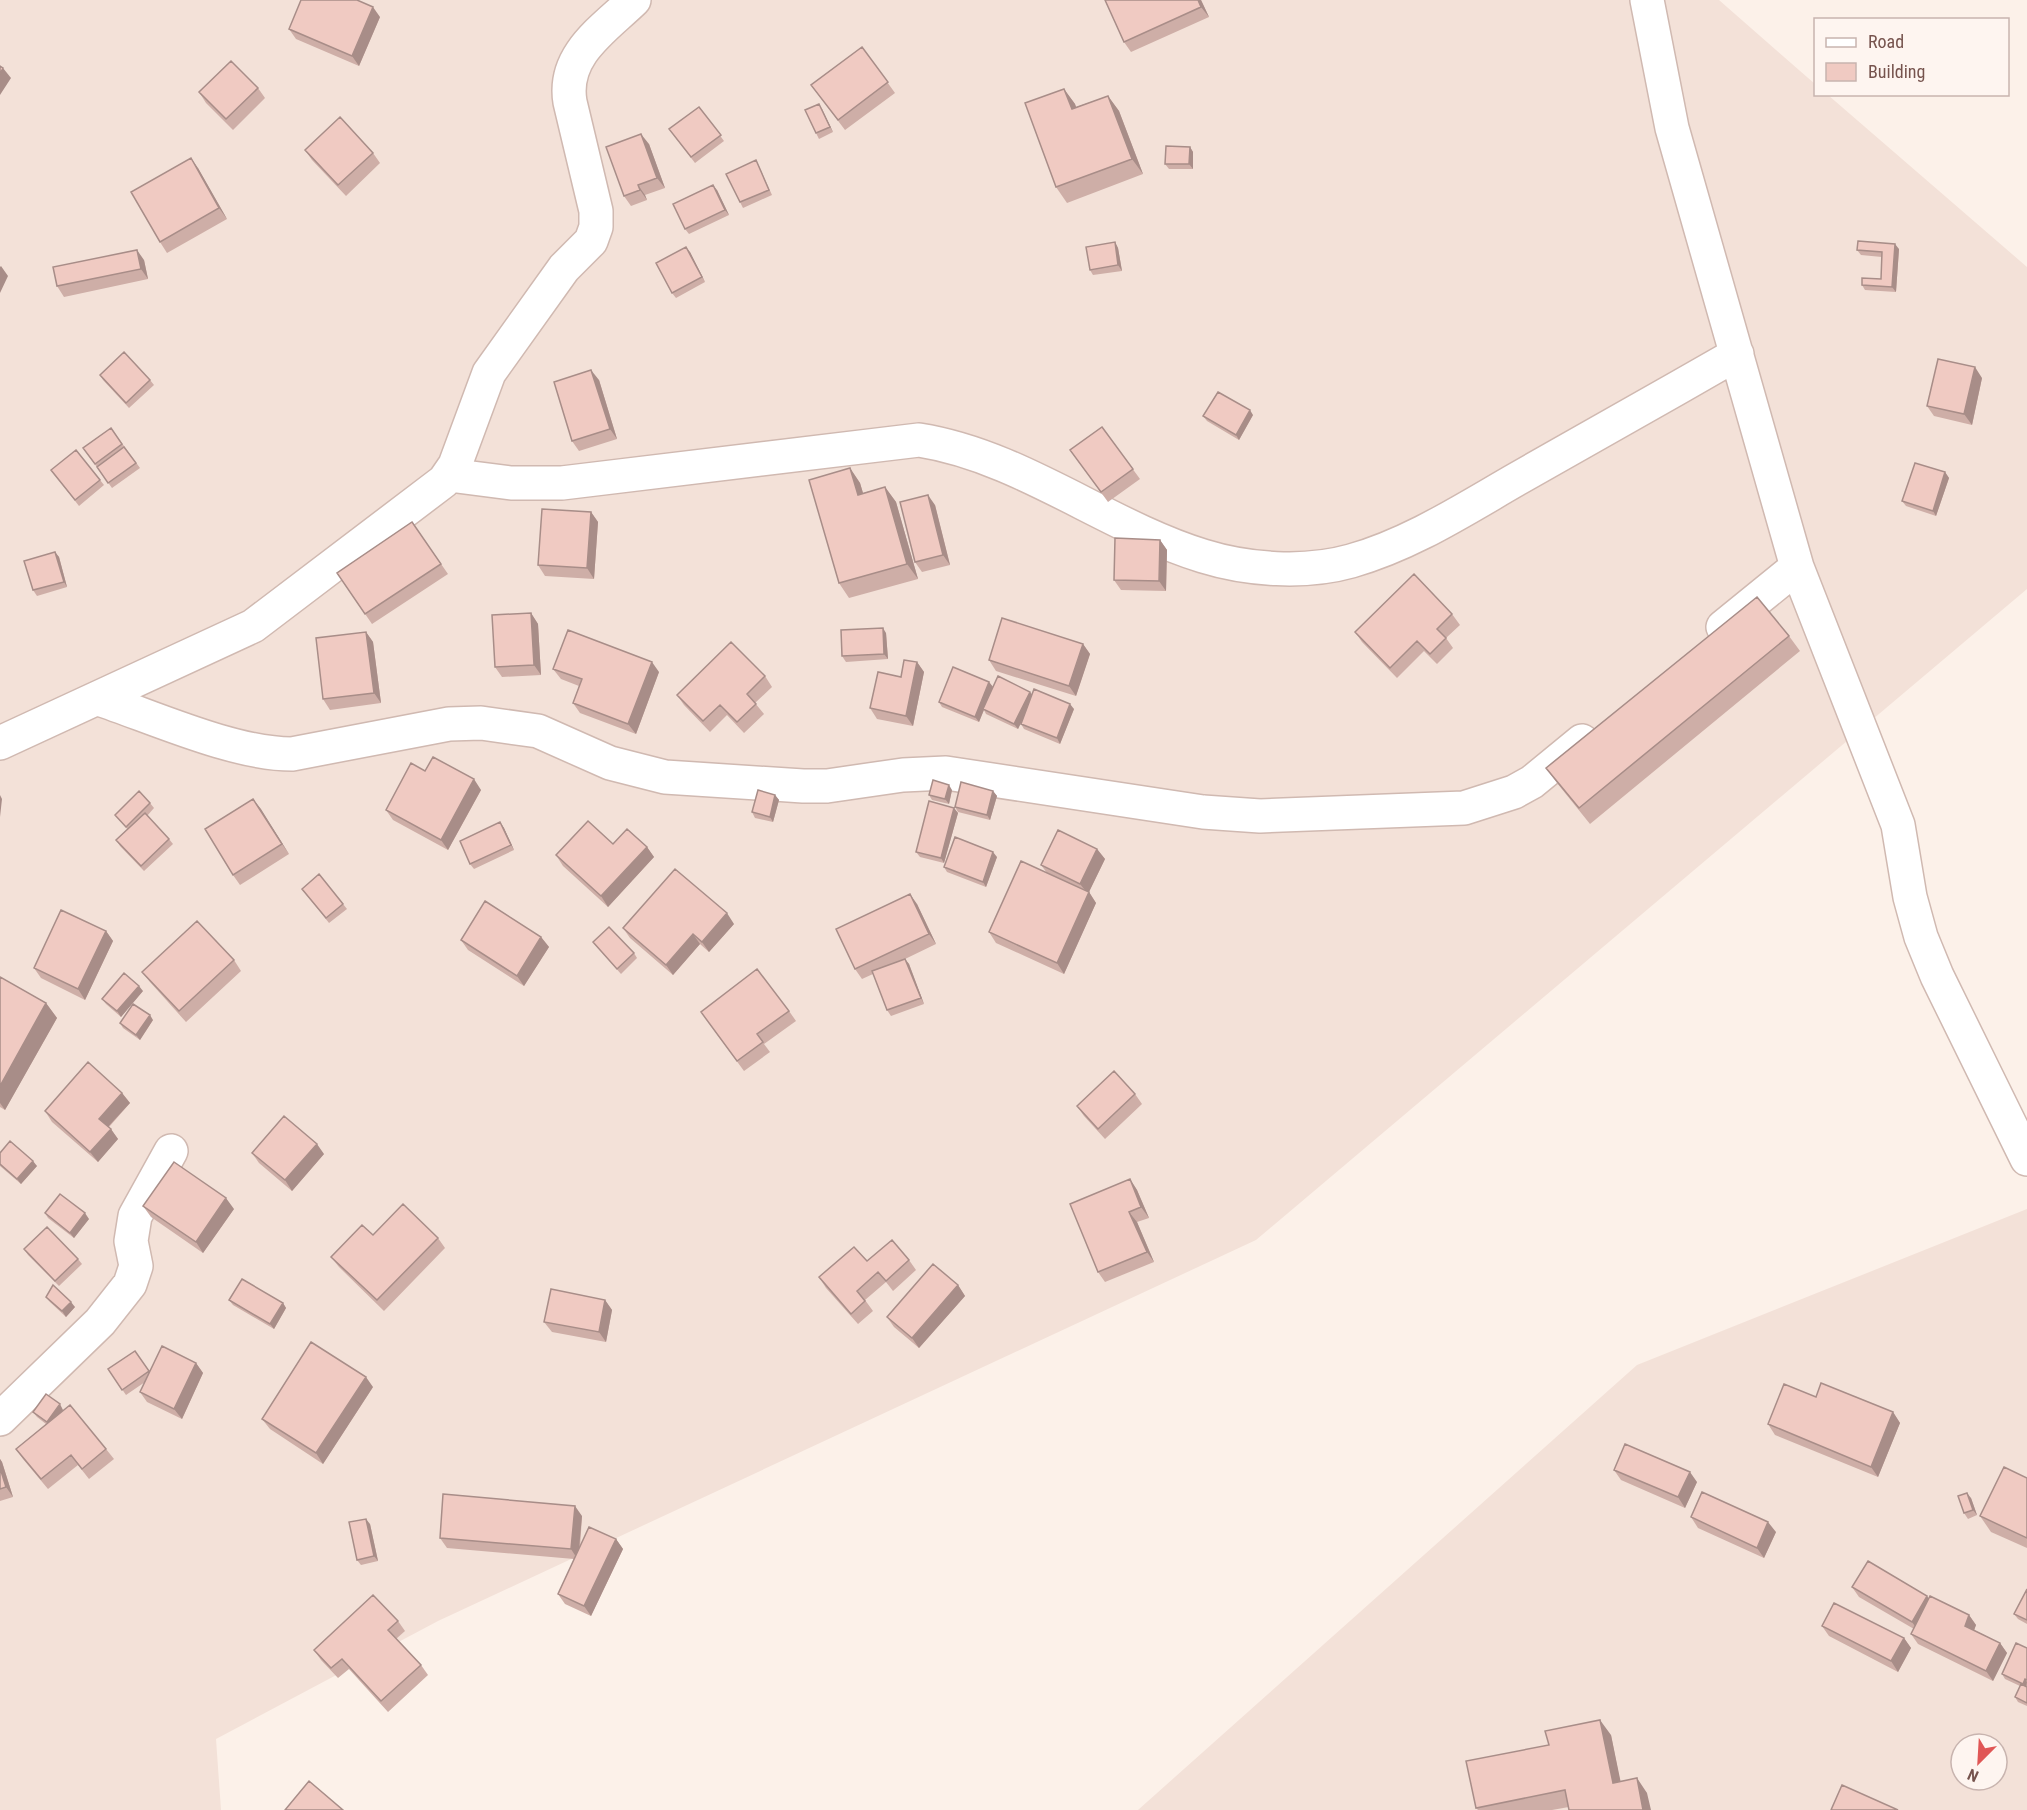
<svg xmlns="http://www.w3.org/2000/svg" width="2027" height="1810" font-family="'Roboto Condensed',sans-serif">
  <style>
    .residential { fill: #f3e1d8; fill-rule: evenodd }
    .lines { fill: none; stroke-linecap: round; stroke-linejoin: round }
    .minor-casing { stroke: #d0b9b1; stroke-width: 36 }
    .minor { stroke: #fff; stroke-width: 33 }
    .wall { fill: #ceaea7 }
    .shaded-wall { fill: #a88d88 }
    .building { fill: #f0cac2; stroke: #a88d88; stroke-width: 1.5 }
  </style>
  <rect width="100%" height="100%" fill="#fcf1e9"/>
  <path class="residential" d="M0,0H1719L1815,84L1816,94L1828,95L2027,267V589L1256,1240L438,1621L216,1739L221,1810H0Z
    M2027,1209V1810H1138L1637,1365ZM1961,1744H1997V1780H1961Z"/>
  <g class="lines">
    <defs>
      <path id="minor" d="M1647,0L1672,128L1797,567L1898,825L1910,897L1921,937L1937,976L2027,1159
        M449,475L511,483H562L919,440C1021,456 1106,526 1203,556C1248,570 1305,574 1351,561C1411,544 1463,510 1517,479C1591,437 1664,396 1737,354
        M1723,627L1797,567
        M99,699C155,718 234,754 292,754L449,724L481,723L538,731L610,763L665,777L803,786H827L903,775L946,773L1203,812L1260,816L1464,808L1514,792L1532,782L1582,741
        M0,743L253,626L444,481L455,465L489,373L564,268L591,241L596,227V211L570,102C562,55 604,29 634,0
        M0,1419L100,1322L130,1284L136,1266L131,1241L135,1216L171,1151"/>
    </defs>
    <use href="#minor" class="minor-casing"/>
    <use href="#minor" class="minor"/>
  </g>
  <path class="wall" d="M1105,0H1201L1209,17L1131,52L1124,42Z
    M380,17L359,66L296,39L289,29Z
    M862,47L895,93L845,130L811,85Z
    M258,88L265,98L233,130L206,103L199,92Z
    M1064,89L1075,104L1076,107L1108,96L1119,111L1143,174L1067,203L1056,187Z
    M699,107L724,141L695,163L669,129Z
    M822,109L833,132L819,139L816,133Z
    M649,144L665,188L645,195L647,200L631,206L624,196Z
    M1190,147L1193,152V169H1169L1165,164Z
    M305,150L373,153L380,163L346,196L312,160Z
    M756,160L759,166L772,195L743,208L740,202Z
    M198,168L227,219L167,253L160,242Z
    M717,190L729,215L689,234L685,229Z
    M1115,242L1118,248L1122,271L1093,275L1090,270Z
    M1899,249L1896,292L1865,290L1862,285L1881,279L1882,257L1861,255L1857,250Z
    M690,252L705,282L676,298L672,293Z
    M144,260L148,279L64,297L57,286Z
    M100,375L150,380L154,385L129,408L103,380Z
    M1982,378L1972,425L1934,416L1927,406Z
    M599,380L617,439L579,451L572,441Z
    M1253,415L1239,440L1207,421L1203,416Z
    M1102,427L1140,479L1108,502L1070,450Z
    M111,428L140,468L112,488L83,448Z
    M850,468L860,483L863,493L885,487L896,502L918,579L849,598L839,583Z
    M1945,472L1949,478L1936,516L1906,506L1902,501Z
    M55,475L100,480L104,485L79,506Z
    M935,505L950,565L922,572L915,562Z
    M591,512L598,522L594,579L545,576L538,565Z
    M412,522L448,574L372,624L337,573Z
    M1160,540L1167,550L1166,591L1121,590L1114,580Z
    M55,552L59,557L67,587L37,596L33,590Z
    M531,613L538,624L541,675L502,677L495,667Z
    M1452,614L1460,625L1446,638L1453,648L1437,664L1424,651L1397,678L1362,642L1355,632Z
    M366,632L373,642L381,703L330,710L323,699Z
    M886,633L888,659L846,662L842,656Z
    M1789,636L1800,651L1590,824L1557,783L1546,768Z
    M1083,644L1090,654L1076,696L996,671L989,660Z
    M917,662L924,672L913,726L877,719L870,708L901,677Z
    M553,669L659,672L636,734L580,713L573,703L579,686L561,679Z
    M765,676L772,687L755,703L764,714L744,733L727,715L710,732L684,705L677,695Z
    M989,682L993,687L1032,695L1074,709L1060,744L1024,729L1021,724L1022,720L1018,729L986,714L984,710L979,722L942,707L939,702Z
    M425,771L481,790L448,850L393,820L386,810Z
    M952,790L949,804L932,800L929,795Z
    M993,791L997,796L990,820L958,812L955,807Z
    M775,795L779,800L773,822L755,818L752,812Z
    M253,799L289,854L240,885L233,875Z
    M150,803L154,808L147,816L169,839L173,844L144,871L120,846L116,840L128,830L115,815Z
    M954,808L958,813L944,863L920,857L916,852Z
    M500,822L504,828L514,850L474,869L470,864Z
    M613,844L647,847L654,857L608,907L563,866L556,855Z
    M1097,849L1105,859L1089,892L1096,903L1064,974L996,943L989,932L1047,873L1041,865Z
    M997,857L986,887L947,872L944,867Z
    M302,889L343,904L347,909L329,923Z
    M917,904L936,944L905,959L909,964L924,1004L891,1016L887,1010L873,974L862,979L855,969Z
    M734,924L709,952L700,944L673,975L630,938L623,928Z
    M106,931L113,941L85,1000L41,978L34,968Z
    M541,937L549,947L524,986L468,950L461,940Z
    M593,942L634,953L637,958L621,974Z
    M234,960L241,971L186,1022L150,982L142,972Z
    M0,977L46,1003L57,1018L5,1110L0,1107Z
    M143,991L121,1017L106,1004L102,999Z
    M789,1011L796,1021L764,1044L770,1052L744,1071L708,1022Z
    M153,1020L140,1040L123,1028L120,1023Z
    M122,1093L130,1103L109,1127L118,1139L98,1162L52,1122L45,1111Z
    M1135,1094L1142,1104L1105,1139L1084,1116L1077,1106Z
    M0,1153L37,1166L21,1184L0,1166Z
    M252,1153L324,1154L292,1191L259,1163Z
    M1130,1179L1137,1190L1149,1218L1137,1222L1154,1262L1105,1282L1098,1272Z
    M143,1206L234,1209L203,1253L151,1217Z
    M45,1213L89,1219L74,1238L48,1218Z
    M373,1235L438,1238L445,1248L384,1311L339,1267L331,1257Z
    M24,1249L78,1259L82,1264L59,1286L28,1255Z
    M909,1260L916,1270L893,1291L886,1282L865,1300L873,1311L858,1324L826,1288L819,1277L867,1261Z
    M958,1285L965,1296L919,1348L894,1327L887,1317Z
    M46,1297L75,1307L66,1317L50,1302Z
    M229,1300L283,1303L286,1308L274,1329L233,1305Z
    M605,1300L612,1310L606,1342L552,1332L544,1322Z
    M135,1351L150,1372L196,1363L203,1373L182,1419L147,1402L140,1392L145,1382L126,1395L108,1369Z
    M373,1387L323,1464L270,1429L262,1419Z
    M1816,1397L1893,1412L1900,1423L1878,1477L1775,1435L1768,1424Z
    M63,1410L106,1449L114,1459L89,1479L78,1465L48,1489L23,1459L16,1449L46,1424L37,1417L33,1412Z
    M0,1459L2,1462L13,1497L0,1501Z
    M1614,1470L1697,1482L1685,1508L1621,1480Z
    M2027,1478V1548L1991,1532L1980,1516Z
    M1971,1498L1977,1515L1968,1519L1964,1513Z
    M582,1516L580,1548L616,1539L623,1549L591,1616L565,1604L558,1594L574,1559L447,1548L440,1538Z
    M1691,1517L1776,1532L1764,1558L1698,1528Z
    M370,1524L378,1561L361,1565L357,1560Z
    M1852,1587L1929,1598L1969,1615L1976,1625L1974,1630L2000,1643L2007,1653L1993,1681L1918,1644L1911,1634L1914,1629L1859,1597Z
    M2027,1589V1624L2018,1619L2014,1614Z
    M398,1621L405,1631L396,1639L421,1665L428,1675L388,1712L349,1669L338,1678L321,1660L314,1650Z
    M1822,1626L1904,1638L1911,1648L1898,1672L1829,1636Z
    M2027,1648V1706L2018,1702L2015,1697L2020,1686L2005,1679L2002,1674Z
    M1611,1735L1620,1781L1647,1793L1552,1810H1478L1476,1808Z"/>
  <path class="shaded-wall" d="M1198,0H1201L1209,17L1201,7Z
    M373,7L380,17L359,66L352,56Z
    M3,68L11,78L0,95V74Z
    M1064,89L1075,104L1082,124L1072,109Z
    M1108,96L1119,111L1143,174L1132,159Z
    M819,104L822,109L833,132L830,127Z
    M641,134L649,144L665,188L657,178Z
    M1190,147L1193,152V169L1189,164Z
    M191,158L198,168L227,219L219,208Z
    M638,185L645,195L647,200L640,190Z
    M713,185L717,190L729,215L725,210Z
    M1115,242L1118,248L1122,271L1118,265Z
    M1895,244L1899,249L1896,292L1892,287Z
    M686,247L690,252L705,282L702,277Z
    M137,250L144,260L148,279L141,269Z
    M1,266L8,276L0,293V267Z
    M1975,367L1982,378L1972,425L1964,414Z
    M591,370L599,380L617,439L610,429Z
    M1250,410L1253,415L1239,440L1236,435Z
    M850,468L860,483L868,510L858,495Z
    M1945,472L1949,478L1936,516L1933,511Z
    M885,487L896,502L918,579L907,564Z
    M928,495L935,505L950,565L943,555Z
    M591,512L598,522L594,579L587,568Z
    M1160,540L1167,550L1166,591L1159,581Z
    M55,552L59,557L67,587L64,582Z
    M531,613L538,624L541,675L534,665Z
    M883,628L886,633L888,659L884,654Z
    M366,632L373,642L381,703L374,693Z
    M1083,644L1090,654L1076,696L1069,686Z
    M652,662L659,672L636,734L628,724Z
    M917,662L924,672L913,726L906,716Z
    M989,682L993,687L979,722L975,717Z
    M1030,692L1034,697L1018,729L1014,724Z
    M1070,704L1074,709L1060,744L1057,738Z
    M474,779L481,790L448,850L441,840Z
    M949,785L952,790L949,804L945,799Z
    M993,791L997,796L990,820L987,815Z
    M0,795L2,799L0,817Z
    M775,795L779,800L773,822L770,817Z
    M253,799L261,809L289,854L282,844Z
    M954,808L958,813L944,863L941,858Z
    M500,822L504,828L514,850L511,845Z
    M647,847L654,857L608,907L601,896Z
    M1097,849L1105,859L1088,894L1080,884Z
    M993,852L997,857L986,887L983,882Z
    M1089,892L1096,903L1064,974L1057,963Z
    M910,894L917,904L936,944L929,934Z
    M727,913L734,924L709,952L702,942Z
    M106,931L113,941L85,1000L78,989Z
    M693,934L700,944L673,975L666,965Z
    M541,937L549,947L524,986L517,976Z
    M905,959L909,964L924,1004L921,998Z
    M139,986L143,991L121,1017L117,1011Z
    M46,1003L57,1018L5,1110L0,1103V1086Z
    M150,1015L153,1020L140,1040L136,1035Z
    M122,1093L130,1103L106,1129L99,1119Z
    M111,1129L118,1139L98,1162L90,1152Z
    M317,1144L324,1154L292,1191L285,1180Z
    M33,1161L37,1166L21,1184L17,1179Z
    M1130,1179L1137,1190L1149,1218L1141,1207Z
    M226,1198L234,1209L203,1253L196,1242Z
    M1129,1212L1137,1222L1154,1262L1147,1252Z
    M85,1213L89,1219L74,1238L70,1233Z
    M958,1285L965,1296L919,1348L912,1338Z
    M605,1300L612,1310L606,1342L599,1332Z
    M71,1302L75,1307L66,1317L62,1311Z
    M283,1303L286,1308L274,1329L270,1324Z
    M196,1363L203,1373L182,1419L174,1409Z
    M366,1377L373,1387L323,1464L316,1453Z
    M60,1404L63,1410L51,1427L47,1422Z
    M1893,1412L1900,1423L1878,1477L1871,1467Z
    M0,1459L2,1462L13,1497L6,1487L0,1468Z
    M1690,1472L1697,1482L1685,1508L1678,1497Z
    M1967,1493L1971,1498L1977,1515L1973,1510Z
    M575,1506L582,1516L578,1560L571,1549Z
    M366,1519L370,1524L378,1561L374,1556Z
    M1768,1522L1776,1532L1764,1558L1757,1548Z
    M616,1539L623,1549L591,1616L584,1606Z
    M1927,1596L1934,1606L1919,1632L1912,1622Z
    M1969,1615L1976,1625L1972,1636L1965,1626Z
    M1904,1638L1911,1648L1898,1672L1891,1661Z
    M2000,1643L2007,1653L1993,1681L1986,1671Z
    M2025,1679L2027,1682L2026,1689L2023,1684Z
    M1600,1720L1611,1735L1624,1798L1613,1783Z
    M1637,1778L1647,1793L1651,1810H1643Z"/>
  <path class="building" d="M301,0H357L373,7L352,56L289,29Z
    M1105,0H1198L1201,7L1124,42Z
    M862,47L888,82L838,120L811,85Z
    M231,61L258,88L226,119L199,92Z
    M0,66L3,68L0,74Z
    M1064,89L1072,109L1108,96L1132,159L1056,187L1025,103Z
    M819,104L830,127L816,133L805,110Z
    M699,107L721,135L691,157L669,129Z
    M340,117L373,153L338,185L305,150Z
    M641,134L657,178L638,185L640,190L624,196L606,147Z
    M1166,146L1190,147L1189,164H1165Z
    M191,158L219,208L160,242L131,192Z
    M756,160L769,190L740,202L726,174Z
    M713,185L725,210L685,229L673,204Z
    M1858,241L1895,244L1892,287L1862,285V278L1881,279L1882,252L1857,250Z
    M1115,242L1118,265L1090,270L1086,247Z
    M686,247L702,277L672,293L656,263Z
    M137,250L141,269L57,286L53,267Z
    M124,352L150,380L126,403L100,375Z
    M1938,359L1975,367L1964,414L1927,406Z
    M591,370L610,429L572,441L554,382Z
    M1218,392L1250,410L1236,435L1203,416Z
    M1102,427L1133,469L1101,492L1070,450Z
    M111,428L122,444L95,464L83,448Z
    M124,447L136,463L108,483L97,467Z
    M76,450L100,480L75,500L51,470Z
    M1915,463L1945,472L1933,511L1902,501Z
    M850,468L858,495L885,487L907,564L839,583L809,480Z
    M928,495L943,555L915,562L900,502Z
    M542,509L591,512L587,568L538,565Z
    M412,522L441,564L365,614L337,573Z
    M1115,538L1160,540L1159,581L1114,580Z
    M55,552L64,582L33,590L24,561Z
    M1414,574L1452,614L1437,629L1446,638L1430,654L1417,641L1390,668L1355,632Z
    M1757,597L1789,636L1579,808L1546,768Z
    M531,613L534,665L495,667L492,615Z
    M1002,618L1083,644L1069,686L989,660Z
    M883,628L884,654L842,656L841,630Z
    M568,630L652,662L628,724L573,703L582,679L553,669Z
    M366,632L374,693L323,699L316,638Z
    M731,642L765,676L747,694L756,704L737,722L720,705L703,721L677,695Z
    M904,660L917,662L906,716L870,708L878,672L901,677Z
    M953,667L989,682L975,717L939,702Z
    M998,676L1030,692L1014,724L983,709Z
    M1034,689L1070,704L1057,738L1021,724Z
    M433,757L474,779L441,840L386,810L411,763L425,771Z
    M933,780L949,785L945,799L929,795Z
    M961,782L993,791L987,815L955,807Z
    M758,790L775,795L770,817L752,812Z
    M139,791L150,803L126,827L115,815Z
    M253,799L282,844L233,875L205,829Z
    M929,801L954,808L941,858L916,852Z
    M145,813L169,839L141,866L116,840Z
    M588,821L613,844L627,829L647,847L601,896L556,855Z
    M500,822L511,845L470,864L460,841Z
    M1058,830L1097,849L1080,884L1041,865Z
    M955,837L993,852L983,882L944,867Z
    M1021,861L1089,892L1057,963L989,932Z
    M675,869L727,913L702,942L693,934L666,965L623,928Z
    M319,874L343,904L326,918L302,889Z
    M910,894L929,934L855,969L836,929Z
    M485,901L541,937L517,976L461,940Z
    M61,910L106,931L78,989L34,968Z
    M197,921L234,960L179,1011L142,972Z
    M609,927L634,953L617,969L593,942Z
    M905,959L921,998L887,1010L872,971Z
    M757,969L789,1011L757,1034L763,1042L737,1061L701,1012Z
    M124,973L139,986L117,1011L102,999Z
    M0,977L46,1003L0,1086Z
    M133,1004L150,1015L136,1035L120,1023Z
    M88,1062L122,1093L99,1119L111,1129L90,1152L45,1111Z
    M1114,1071L1135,1094L1098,1129L1077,1106Z
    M284,1116L317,1144L285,1180L252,1153Z
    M10,1141L33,1161L17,1179L0,1164V1153Z
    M174,1162L226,1198L196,1242L143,1206Z
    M1130,1179L1141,1207L1129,1212L1147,1252L1098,1272L1070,1204Z
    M60,1194L85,1213L70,1233L45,1213Z
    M403,1204L438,1238L377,1300L331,1257L362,1225L373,1235Z
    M47,1227L78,1259L55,1281L24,1249Z
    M892,1240L909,1260L886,1281L878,1272L857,1291L865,1301L851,1314L819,1277L854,1247L867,1261Z
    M933,1264L958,1285L912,1338L887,1317Z
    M242,1279L283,1303L270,1324L229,1300Z
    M53,1285L71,1302L62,1311L46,1297Z
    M551,1289L605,1300L599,1332L544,1322Z
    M311,1342L366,1377L316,1453L262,1419Z
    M162,1346L196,1363L174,1409L140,1392Z
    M135,1351L149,1371L122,1390L108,1369Z
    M1821,1383L1893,1412L1871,1467L1768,1424L1784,1384L1816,1397Z
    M46,1394L60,1404L47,1422L33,1412Z
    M70,1405L106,1449L82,1469L71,1455L41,1479L16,1449Z
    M1625,1444L1690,1472L1678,1497L1614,1470Z
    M2004,1467L2027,1478V1538L1980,1516Z
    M0,1468L6,1487L0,1489Z
    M1702,1492L1768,1522L1757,1548L1691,1517Z
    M1967,1493L1973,1510L1964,1513L1958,1496Z
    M443,1494L575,1506L571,1549L440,1538Z
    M366,1519L374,1556L357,1560L349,1522Z
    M589,1527L616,1539L584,1606L558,1594Z
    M1868,1561L1927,1596L1912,1622L1852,1587Z
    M2027,1589V1620L2014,1614Z
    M373,1595L398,1621L388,1630L421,1665L381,1701L342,1659L331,1668L314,1650Z
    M1930,1596L1969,1615L1965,1626L2000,1643L1986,1671L1911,1634Z
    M1834,1603L1904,1638L1891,1661L1822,1626Z
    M2016,1643L2027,1648V1680L2025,1679L2023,1684L2002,1674Z
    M2021,1684L2027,1687V1703L2015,1697Z
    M1600,1720L1613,1783L1637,1778L1643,1810H1569L1565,1790L1476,1808L1466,1761L1549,1745L1545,1731Z
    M309,1781L343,1810H285Z
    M1842,1785L1898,1810H1831Z"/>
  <rect x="1814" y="18" width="195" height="78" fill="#fef5f0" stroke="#c8b4af" stroke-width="1.5"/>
  <rect x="1826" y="38" width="30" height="9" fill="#ffffff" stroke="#c8b4af" stroke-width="1.5"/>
  <text x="1868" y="48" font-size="18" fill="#76534d">Road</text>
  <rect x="1826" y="63" width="30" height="18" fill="#f0cac2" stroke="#c8b4af" stroke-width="1.5"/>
  <text x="1868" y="78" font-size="18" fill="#76534d">Building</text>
  <g transform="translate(1979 1762) rotate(204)"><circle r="28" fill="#fef5f0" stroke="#c8b4af" stroke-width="1.5"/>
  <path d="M0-4.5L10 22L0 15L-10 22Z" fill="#e05655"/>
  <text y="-9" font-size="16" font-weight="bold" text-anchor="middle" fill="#76534d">N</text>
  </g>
</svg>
